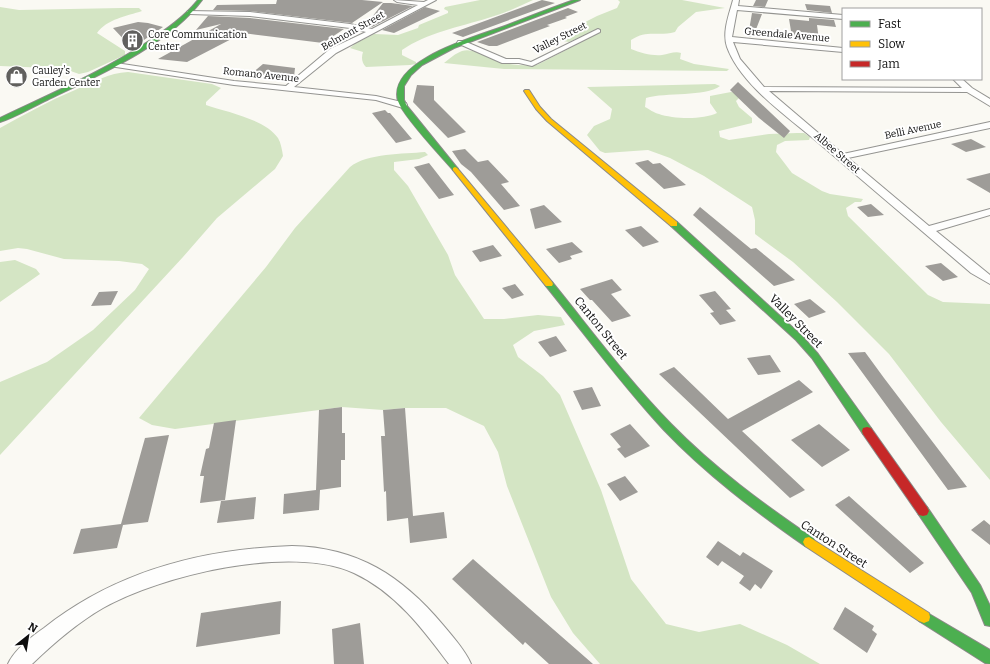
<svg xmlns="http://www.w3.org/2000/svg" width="990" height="664" font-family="Bitter,serif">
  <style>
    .forest { fill: #d4e5c4 }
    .building { fill: #9e9c98 }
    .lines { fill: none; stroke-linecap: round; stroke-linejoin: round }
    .street-casing { stroke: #949491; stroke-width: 2 }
    .fast-casing { stroke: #8b8a88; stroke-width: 2 }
    .slow-casing { stroke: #8b8a88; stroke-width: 2 }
    .jam-casing { stroke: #8b8a88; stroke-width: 2 }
    .street { fill: #fefefd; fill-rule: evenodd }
    .fast { fill: #4caf50; fill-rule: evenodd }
    .slow { fill: #ffc107; fill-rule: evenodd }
    .jam { fill: #c62828; fill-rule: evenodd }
    .labels { text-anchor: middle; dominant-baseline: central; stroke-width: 4; stroke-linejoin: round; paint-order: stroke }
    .far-street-label { font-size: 10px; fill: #0e0e0e; stroke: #fff }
    .far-poi-label { font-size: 10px; fill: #0e0e0e; stroke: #fff; text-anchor: start }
    .street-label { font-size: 12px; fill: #0e0e0e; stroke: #fff }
  </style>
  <rect width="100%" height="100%" fill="#faf9f3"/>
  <path class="forest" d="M480,0H533C518,7 503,14 488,18C459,27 427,33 402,50V55L416,62V64L410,65L366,67C362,63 361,58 363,52L350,48L356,43L374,34L398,35L418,28L419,25L448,13V11L444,9L445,7Z
    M618,0H682L725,8L696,12L678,27L675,32C657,37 648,29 631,40V49C641,53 652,56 662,55C669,54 675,51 681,53L680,59L694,64L729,69L727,71L504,69L444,63C449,59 456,53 462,51C474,47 489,59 500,62C511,65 526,66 537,65L601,32L597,30L569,42L557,40L556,37L597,16L617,8L620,2Z
    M0,7L19,10L121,8H139L142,11C127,16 107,19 97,33L125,51V55L88,72L79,74L65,69L49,68L0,66Z
    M128,72L212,84L221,88L206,102V105C226,112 265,119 278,138C281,143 282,150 283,156L275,169L217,218L183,257L0,455V382L47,362L93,330L135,290L149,269L142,264L119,261L64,259L27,249L18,248L0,251V128C25,114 49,101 75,90C93,82 109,73 128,72Z
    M715,84L720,86C705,97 666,92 646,98L645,107C649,109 654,113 659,114C673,119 703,120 717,113L710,103V96L731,92L740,93V97L736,101L739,107L752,118V123L719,131L720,137L729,140L769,134L797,133H804L810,137L809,140L785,141L777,145L776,152L792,173L822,191L830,194L863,199L861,202H855L846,208L848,216L928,295L943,302L990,304V480L941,422L889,354L837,302L793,262L755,234V220L752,207L704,176L670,158L648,150L605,153L600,151L587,135L594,126L610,119L612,109L587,87Z
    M425,152L428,155L419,159L394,162V170L408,186L448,255L455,275L484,319H504L538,315L561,317L565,325L534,331L513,345L518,357L543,376L560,395L601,490L631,579L666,624L699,632L740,624L787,645L820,664H600L573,633L551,597L507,486L498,452L484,426L446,408H405L383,410L342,407L175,429L152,425L139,418L266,267L295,228L350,167C367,153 404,154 425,152Z
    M15,260L36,269L40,274L0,302V262Z"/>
  <path class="building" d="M277,0H362L383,2L352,23L250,11L213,10L217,5L276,4Z
    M542,0L555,3L463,37L452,33Z
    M756,0H768L765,7L753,6Z
    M383,3H391L413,6L372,27L365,26Z
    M805,4L830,6L832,13L807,10Z
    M425,7L440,11L394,33L382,30Z
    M568,8L578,12L565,17L567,18L547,25L550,26L497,46H489L477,42Z
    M752,13L762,14L753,37L748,36Z
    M208,16L250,18L344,29L323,43L243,33L187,62L158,59L221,24L196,30Z
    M809,18L834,20L836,27L817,25L819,40L792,37L789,19L809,21Z
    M138,22L148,23L163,27L141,42L129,45L113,28Z
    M263,64L295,68L294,77L251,74Z
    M738,82L790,131L784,138L759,118L730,90Z
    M417,85L434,86V100L466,132L448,138L413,102Z
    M385,110L388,113H390L412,139L396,143L372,113Z
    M971,139L986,147L966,152L951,144Z
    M465,149L478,162L488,160L509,182L501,184L520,206L504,210L471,172L461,164L452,151Z
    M648,160L653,164L660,163L686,185L664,189L635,163Z
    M429,163L433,168L454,195L439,199L414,167Z
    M990,173V193L966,179Z
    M871,204L884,215L868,217L857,207Z
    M544,205L562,222L535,229L530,209Z
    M700,207L751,249L756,248L795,280L774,286L693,215Z
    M641,226L659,242L643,247L625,230Z
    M572,242L583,252L570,256L572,259L559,263L546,249Z
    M493,245L502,256L480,262L472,251Z
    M941,263L958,277L943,281L925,266Z
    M612,279L622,290L611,294L631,316L612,322L592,300H590L580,289Z
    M515,284L524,295L512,299L502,288Z
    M118,291L111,305L91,306L99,292Z
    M715,291L731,309L726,310L736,321L720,325L710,313L714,312L699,295Z
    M810,299L826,312L809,318L794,304Z
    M556,336L567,351L550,357L538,342Z
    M865,352L884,378L967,487L948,490L848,353Z
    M770,355L781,372L758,375L747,358Z
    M674,367L728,419L799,380L813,392L742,431L805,490L790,498L659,374Z
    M592,387L601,406L582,410L573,391Z
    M342,407V433H345V460H341V487L320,490L319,510L283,514L284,494L316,490L319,410Z
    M405,408L413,516L444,512L447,538L410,543L408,518L387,521L386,491L384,492L381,436H385L383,410Z
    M236,420L225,500L200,503L204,476H200L206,449L209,448L214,423Z
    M630,424L650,446L625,458L617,449L621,447L610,434Z
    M819,424L850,450L822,467L791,440Z
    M169,435L148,522L123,525L117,548L73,554L81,529L121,524L145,438Z
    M625,476L638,492L620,501L607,484Z
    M849,496L924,563L910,573L835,505Z
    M256,497L254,519L217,523L221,501Z
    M984,520L990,525V545L971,530Z
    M718,541L740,556L743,552L773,571L761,589L755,584L750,591L739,583L744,576L722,561L718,566L706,557Z
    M473,559L593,664H549L525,642L523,645L452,579Z
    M281,601L280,634L196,647L201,613Z
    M845,607L874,626L872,630L877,634L867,653L833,629Z
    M360,623L364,664H334L332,629Z"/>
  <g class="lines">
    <defs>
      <path id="street" d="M394,0L424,2L428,0H436L336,53L294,87L376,96L406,103L407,105L406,107L403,108L376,100L234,85L116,67L112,65L116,63L234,81L286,86L330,49L366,32L350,28L250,16L190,14L187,12L188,11L250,12L350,24L372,29L418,5L397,2Z
        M733,0H739L738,6L843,15V19L737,10L732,37L843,48V52L733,42L740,59L764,87L962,88L953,79H962L972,88L990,99V106L967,92L769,91L843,154L990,122V128L848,158L929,226L990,209V215L936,231L990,275V284L971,273C921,230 870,187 821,145C791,119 741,86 727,47C722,32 729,15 733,0Z
        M598,29L600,30V32L532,66L519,63H502L457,43L458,41H464L506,59H519L531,62Z
        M292,546C357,547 402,576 443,625C453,637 465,650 471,664H449C423,629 395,592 354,573C291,544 161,575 103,608C77,623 54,643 32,664H8C14,650 31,637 44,628C116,571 201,549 292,546Z"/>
      <path id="fast" d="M198,0H202C169,45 97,76 47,100C32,107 16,117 0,122V118C50,94 102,72 149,41C167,29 184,17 198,0Z
        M574,0H580L454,48L422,65L411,75L404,86V100L407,106L458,169L457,170H453C441,156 403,116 398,101C387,60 478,36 505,26C528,17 551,8 574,0Z
        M671,222H677L802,336L818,354L871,428L872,431L871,434L867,435L863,434L812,358L796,340L671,226Z
        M549,281L552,282C591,330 628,380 671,424C714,468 763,504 813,538L815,542L813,546L809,547L805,546C755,511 706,474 664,430C621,384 585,334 546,286L545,284L546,282Z
        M923,506L927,507L980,585L990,606V626L985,625L972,593L919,515L917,511L919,507Z
        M924,611L990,650V664L985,663L919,621L918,617L919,613Z"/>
      <path id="slow" d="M525,90H529L540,107L551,119L677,222V226H671L547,121L536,109L524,91Z
        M455,167L457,168L552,282L553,284L552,286H546L453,170V168Z
        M809,537L929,613L930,617L929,621L924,623L919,621L805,546L803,542L805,538Z"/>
      <path id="jam" d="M867,427L871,428L927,507L929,511L927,515L923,516L919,515L863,434L862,431L863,428Z"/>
    </defs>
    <use href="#street" class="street-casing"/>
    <use href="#fast" class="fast-casing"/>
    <use href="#slow" class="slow-casing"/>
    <use href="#jam" class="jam-casing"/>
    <use href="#street" class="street"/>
    <use href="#fast" class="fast"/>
    <use href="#slow" class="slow"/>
    <use href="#jam" class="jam"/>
  </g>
  <defs>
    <symbol id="building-disc" viewBox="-11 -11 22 22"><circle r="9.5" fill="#61605e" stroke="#fff"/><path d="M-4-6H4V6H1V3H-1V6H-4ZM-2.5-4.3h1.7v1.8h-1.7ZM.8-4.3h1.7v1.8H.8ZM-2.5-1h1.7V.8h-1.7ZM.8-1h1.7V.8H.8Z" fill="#fff"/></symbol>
    <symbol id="shop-disc" viewBox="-11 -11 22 22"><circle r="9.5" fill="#61605e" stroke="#fff"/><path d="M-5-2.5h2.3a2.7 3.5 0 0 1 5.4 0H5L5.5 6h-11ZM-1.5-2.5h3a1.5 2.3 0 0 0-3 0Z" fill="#fff"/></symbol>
  </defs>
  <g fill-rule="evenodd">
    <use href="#building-disc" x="120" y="28" width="25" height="25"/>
    <use href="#shop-disc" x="4" y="64" width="25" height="25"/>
  </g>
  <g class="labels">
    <g class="far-street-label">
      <text transform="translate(353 31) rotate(-29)">Belmont Street</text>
      <text transform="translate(787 35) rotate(5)">Greendale Avenue</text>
      <text transform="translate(560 38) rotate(-27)">Valley Street</text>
      <text transform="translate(261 75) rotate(6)">Romano Avenue</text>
      <text transform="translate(913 130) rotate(-12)">Belli Avenue</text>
      <text transform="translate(837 153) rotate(41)">Albee Street</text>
    </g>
    <g class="far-poi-label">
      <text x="148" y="35">Core Communication<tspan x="148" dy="12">Center</tspan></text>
      <text x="32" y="71">Cauley's<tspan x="32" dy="12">Garden Center</tspan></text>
    </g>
    <g class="street-label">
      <text transform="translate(796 321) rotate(45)">Valley Street</text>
      <text transform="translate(601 328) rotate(51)">Canton Street</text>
      <text transform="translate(834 544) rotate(33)">Canton Street</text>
    </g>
  </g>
  <rect x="842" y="8" width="140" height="72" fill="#ffffff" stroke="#9f9f9f"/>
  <rect x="850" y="21" width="20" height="6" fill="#4caf50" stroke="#9f9f9f"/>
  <text x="878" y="28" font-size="12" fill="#0e0e0e">Fast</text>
  <rect x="850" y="41" width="20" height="6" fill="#ffc107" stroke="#9f9f9f"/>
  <text x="878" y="48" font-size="12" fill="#0e0e0e">Slow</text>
  <rect x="850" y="61" width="20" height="6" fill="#c62828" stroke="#9f9f9f"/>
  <text x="878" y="68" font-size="12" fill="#0e0e0e">Jam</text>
  <g transform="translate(28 636) rotate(30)" stroke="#ffffff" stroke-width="3" paint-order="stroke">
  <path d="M0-3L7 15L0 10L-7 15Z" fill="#0e0e0e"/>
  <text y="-6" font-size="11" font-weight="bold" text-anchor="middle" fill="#0e0e0e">N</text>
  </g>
</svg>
